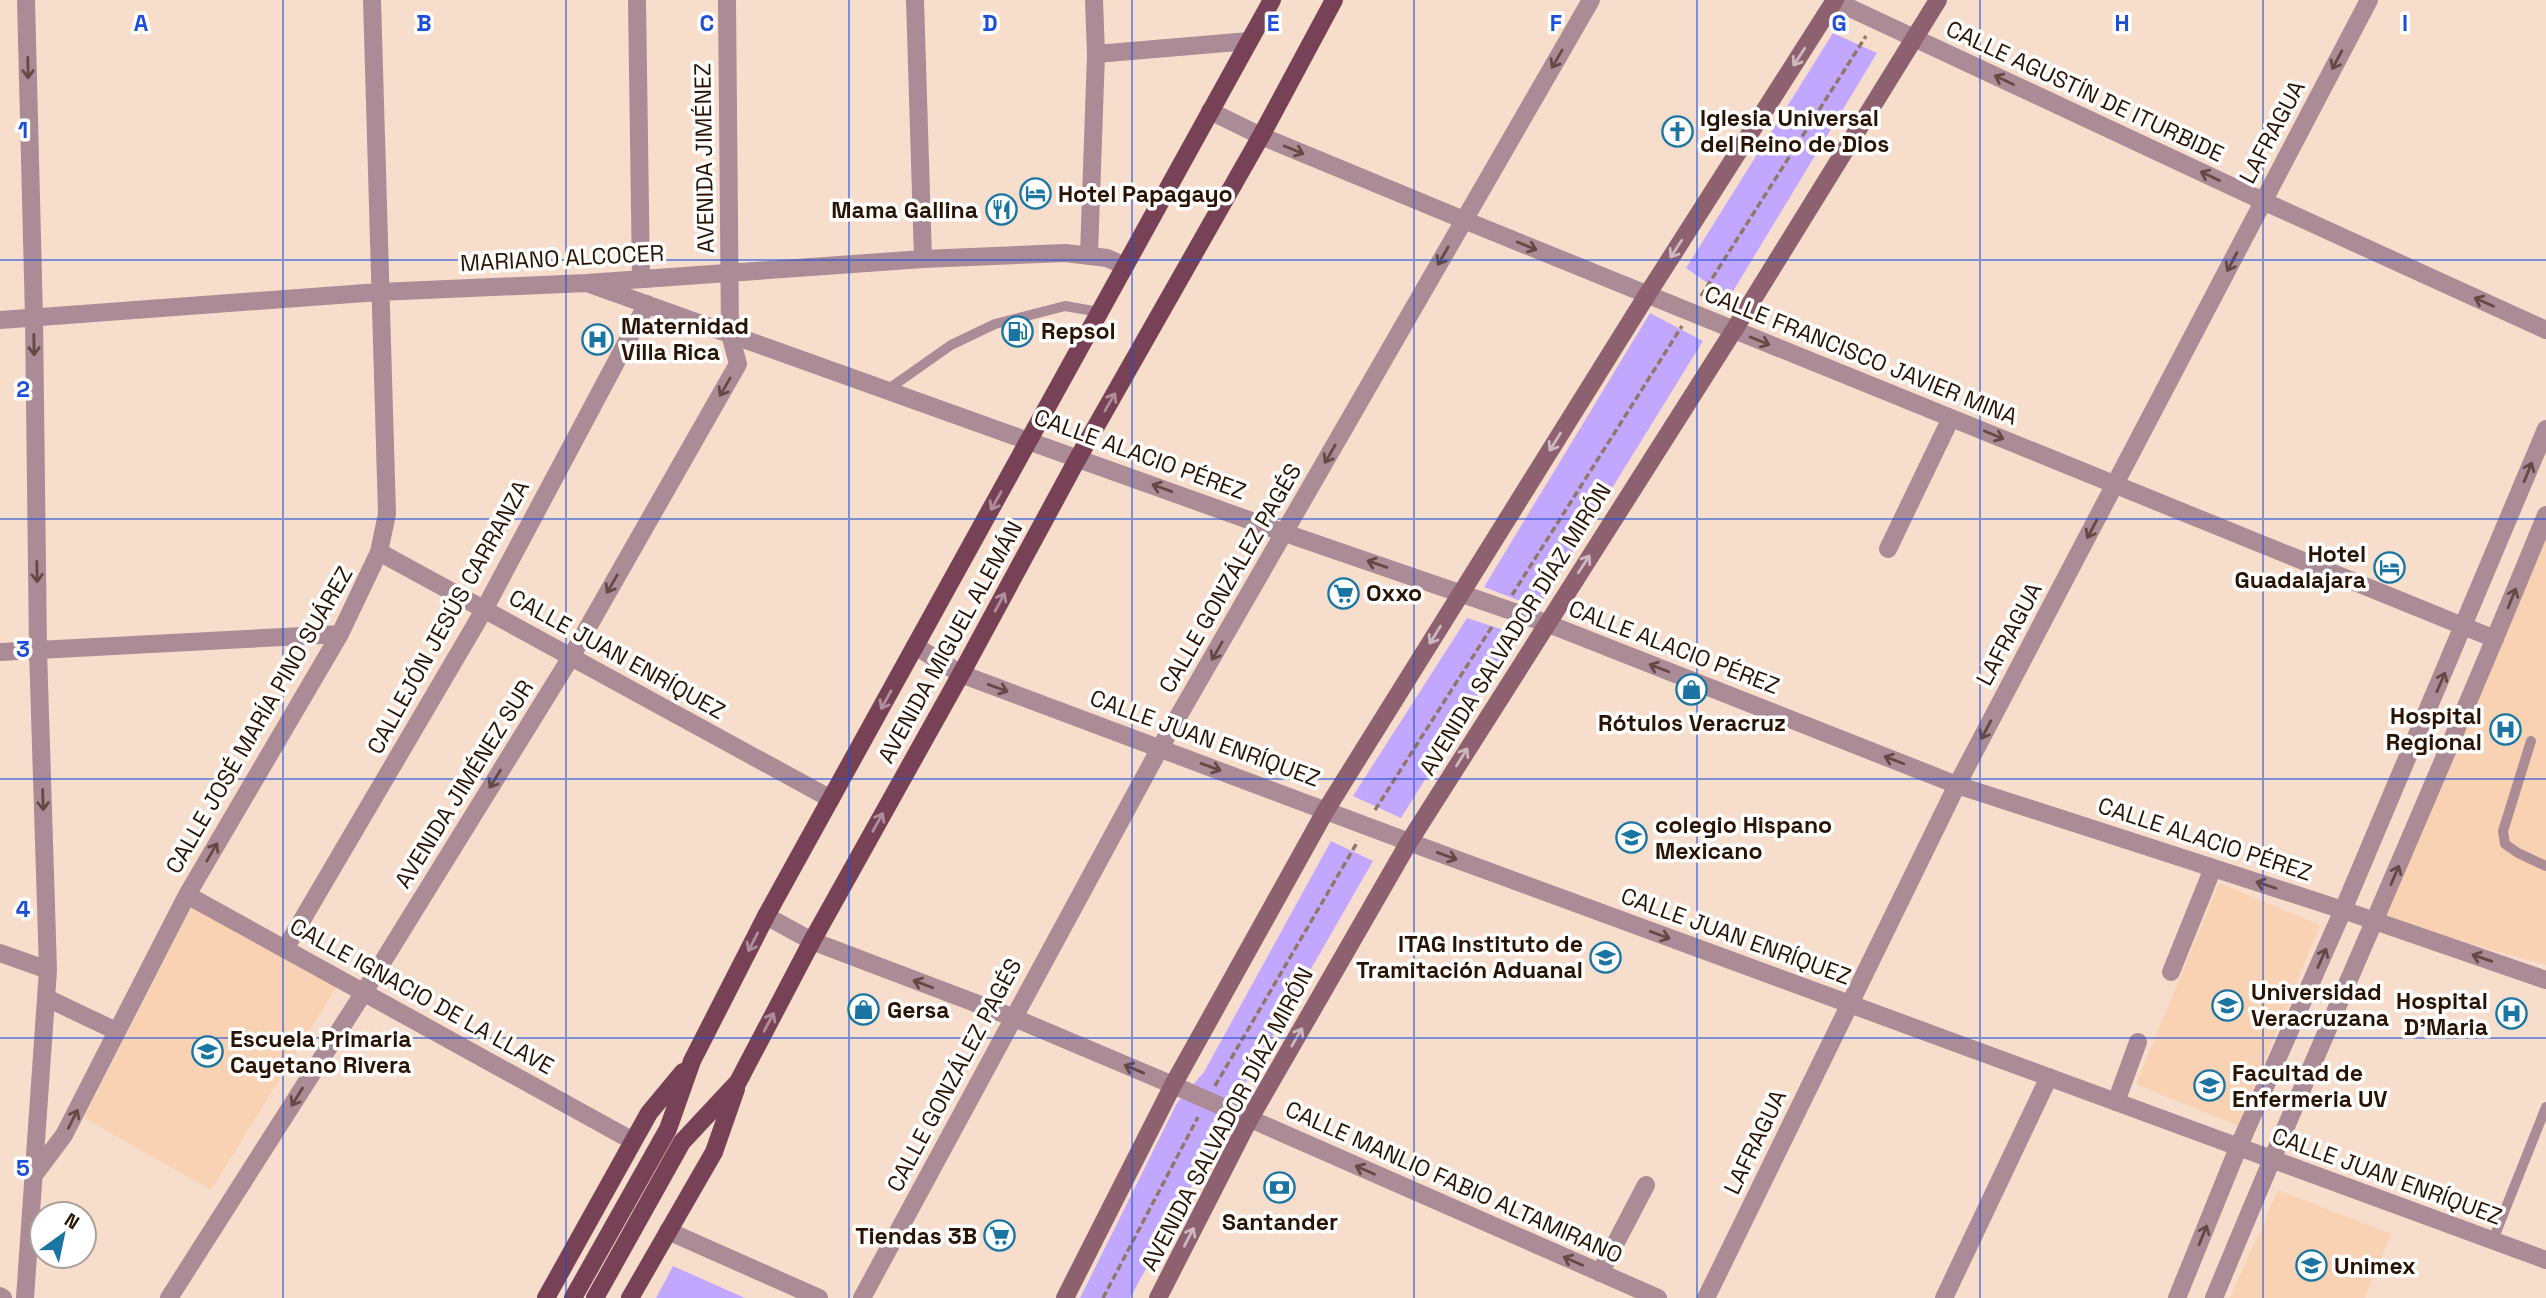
<svg xmlns="http://www.w3.org/2000/svg" width="2546" height="1298" font-family="'Space Grotesk',sans-serif">
  <style>
    .built { fill: #f9d1b3 }
    .green { fill: #c2a7fe }
    .lines { fill: none; stroke-linecap: round; stroke-linejoin: round }
    .path { stroke: #8f7867; stroke-width: 3.5; stroke-dasharray: 7 3.5; stroke-linecap: butt }
    .service { stroke: #ab8b95; stroke-width: 10 }
    .minor { stroke: #ab8b95; stroke-width: 18 }
    .secondary { stroke: #8e6170; stroke-width: 18 }
    .primary { stroke: #784256; stroke-width: 18 }
    .oneway { stroke: #ccb8bf }
    .oneway2 { stroke: #644945 }
    .oneway3 { stroke: #ae8e9a }
    .grid { fill: none; stroke: #1d4ed8; stroke-width: 2; stroke-opacity: 0.55 }
    .labels { text-anchor: middle; dominant-baseline: central; stroke-width: 7; stroke-linejoin: round; paint-order: stroke }
    .street-label { font-size: 23px; fill: #291303; stroke: #fff }
    .poi-label { font-size: 23px; font-weight: bold; fill: #291303; stroke: #fff; text-anchor: start }
    .grid-label { font-size: 23px; text-anchor: middle; font-weight: bold; fill: #1d4ed8; stroke: #fff; stroke-width: 7; stroke-linejoin: round; paint-order: stroke }
  </style>
  <rect width="100%" height="100%" fill="#f7decc"/>
  <path class="built" d="M2546,539V965L2382,919Z
    M2219,883L2320,925L2238,1126L2136,1084Z
    M191,908L337,986L211,1190L84,1118Z
    M2278,1190L2391,1234L2365,1298H2230Z"/>
  <path class="green" d="M1833,33L1877,53L1729,298L1686,268Z
    M1650,313L1703,341L1538,608L1484,587Z
    M1467,618L1516,634L1401,818L1353,796Z
    M1331,841L1373,861L1242,1089L1226,1123L1130,1298H1080L1177,1103L1204,1072Z
    M673,1266L745,1298H656Z"/>
  <g class="lines">
    <path class="path" d="M1701,296L1866,36
      M1512,595L1682,326
      M1375,810L1493,625
      M1215,1086L1358,841
      M1103,1298L1198,1117"/>
    <path class="service" d="M887,390L951,345L995,324L1065,306L1099,312
      M2531,741L2503,831L2505,844L2518,853L2546,866
      M2493,1240L2546,1107"/>
    <path class="minor" d="M637,0L641,278
      M915,0L923,259
      M1833,0L2263,201L2546,330
      M1096,54L1249,41
      M1210,111L1261,136L1464,220L2495,639
      M1089,254L1096,54L1094,0
      M587,283L1285,533L1546,623L1957,785L2343,910L2546,980
      M0,320L379,292L587,283L923,259L1065,253L1107,258L1125,266
      M1888,549L1951,418
      M379,552L831,799
      M915,646L961,674L1409,842L2546,1260
      M0,652L340,634
      M187,895L633,1141
      M766,916L812,941L1012,1017L1173,1085L1658,1298
      M285,949L484,610L647,304
      M0,953L48,970
      M2171,972L2213,868
      M47,998L116,1031
      M2116,1102L2138,1042
      M34,1175L64,1135L187,895L340,634L379,552L387,514L372,0
      M668,1231L819,1298
      M1600,1273L1646,1185
      M0,1296L3,1298
      M25,1298L48,970L38,650L34,318L26,0
      M169,1298L364,992L571,657L738,364L730,334L727,0
      M862,1298L1160,748L1591,0
      M1706,1298L1957,785L2369,0
      M1944,1298L2049,1077
      M2177,1298L2238,1148L2343,910L2546,429
      M2214,1298C2322,1036 2439,778 2546,515"/>
    <path class="secondary" d="M1065,1298L1173,1085L1326,810L1647,295L1835,0
      M1158,1298L1249,1120L1409,842L1734,330L1938,0"/>
    <path class="primary" d="M546,1298L649,1113L683,1072
      M573,1298L668,1129L692,1061L766,916L1272,0
      M595,1298L682,1142L738,1082L812,941L961,674L1078,458L1261,136L1334,0
      M630,1298L714,1152L736,1089"/>
  </g>
  <defs><path id="oneway-shaft" d="M-6 0H5M1.5-3L5.5 0L1.5 3" fill="none" stroke-width="1.6" stroke-linecap="round" stroke-linejoin="round" transform="scale(1.75)"/></defs>
  <g class="oneway">
    <use href="#oneway-shaft" transform="translate(1799 57) rotate(123)"/>
    <use href="#oneway-shaft" transform="translate(1676 249) rotate(123)"/>
    <use href="#oneway-shaft" transform="translate(1555 442) rotate(122)"/>
    <use href="#oneway-shaft" transform="translate(1584 564) rotate(-57)"/>
    <use href="#oneway-shaft" transform="translate(1435 635) rotate(122)"/>
    <use href="#oneway-shaft" transform="translate(1462 757) rotate(-58)"/>
    <use href="#oneway-shaft" transform="translate(1297 1037) rotate(-60)"/>
    <use href="#oneway-shaft" transform="translate(1189 1237) rotate(-63)"/>
  </g>
  <g class="oneway2">
    <use href="#oneway-shaft" transform="translate(1557 59) rotate(120)"/>
    <use href="#oneway-shaft" transform="translate(2337 60) rotate(118)"/>
    <use href="#oneway-shaft" transform="translate(28 68) rotate(89)"/>
    <use href="#oneway-shaft" transform="translate(2004 80) rotate(-155)"/>
    <use href="#oneway-shaft" transform="translate(1294 150) rotate(22)"/>
    <use href="#oneway-shaft" transform="translate(2210 176) rotate(-155)"/>
    <use href="#oneway-shaft" transform="translate(1527 246) rotate(22)"/>
    <use href="#oneway-shaft" transform="translate(1443 256) rotate(120)"/>
    <use href="#oneway-shaft" transform="translate(2232 262) rotate(118)"/>
    <use href="#oneway-shaft" transform="translate(2484 302) rotate(-156)"/>
    <use href="#oneway-shaft" transform="translate(1760 341) rotate(22)"/>
    <use href="#oneway-shaft" transform="translate(34 345) rotate(89)"/>
    <use href="#oneway-shaft" transform="translate(725 387) rotate(120)"/>
    <use href="#oneway-shaft" transform="translate(1994 435) rotate(22)"/>
    <use href="#oneway-shaft" transform="translate(1330 454) rotate(120)"/>
    <use href="#oneway-shaft" transform="translate(2528 472) rotate(-68)"/>
    <use href="#oneway-shaft" transform="translate(1162 488) rotate(-160)"/>
    <use href="#oneway-shaft" transform="translate(2092 529) rotate(118)"/>
    <use href="#oneway-shaft" transform="translate(1377 564) rotate(-161)"/>
    <use href="#oneway-shaft" transform="translate(37 572) rotate(89)"/>
    <use href="#oneway-shaft" transform="translate(612 584) rotate(120)"/>
    <use href="#oneway-shaft" transform="translate(2512 598) rotate(-68)"/>
    <use href="#oneway-shaft" transform="translate(1217 651) rotate(120)"/>
    <use href="#oneway-shaft" transform="translate(1659 668) rotate(-159)"/>
    <use href="#oneway-shaft" transform="translate(2441 682) rotate(-67)"/>
    <use href="#oneway-shaft" transform="translate(998 688) rotate(20)"/>
    <use href="#oneway-shaft" transform="translate(1986 730) rotate(118)"/>
    <use href="#oneway-shaft" transform="translate(1894 760) rotate(-159)"/>
    <use href="#oneway-shaft" transform="translate(1211 767) rotate(20)"/>
    <use href="#oneway-shaft" transform="translate(495 779) rotate(122)"/>
    <use href="#oneway-shaft" transform="translate(43 800) rotate(88)"/>
    <use href="#oneway-shaft" transform="translate(212 852) rotate(-60)"/>
    <use href="#oneway-shaft" transform="translate(1447 856) rotate(20)"/>
    <use href="#oneway-shaft" transform="translate(2395 875) rotate(-67)"/>
    <use href="#oneway-shaft" transform="translate(2266 885) rotate(-162)"/>
    <use href="#oneway-shaft" transform="translate(1660 935) rotate(20)"/>
    <use href="#oneway-shaft" transform="translate(2322 958) rotate(-66)"/>
    <use href="#oneway-shaft" transform="translate(2482 958) rotate(-161)"/>
    <use href="#oneway-shaft" transform="translate(923 984) rotate(-159)"/>
    <use href="#oneway-shaft" transform="translate(1134 1069) rotate(-157)"/>
    <use href="#oneway-shaft" transform="translate(297 1097) rotate(122)"/>
    <use href="#oneway-shaft" transform="translate(73 1119) rotate(-63)"/>
    <use href="#oneway-shaft" transform="translate(1365 1170) rotate(-156)"/>
    <use href="#oneway-shaft" transform="translate(2203 1235) rotate(-68)"/>
    <use href="#oneway-shaft" transform="translate(1573 1261) rotate(-156)"/>
  </g>
  <g class="oneway3">
    <use href="#oneway-shaft" transform="translate(1110 402) rotate(-60)"/>
    <use href="#oneway-shaft" transform="translate(996 501) rotate(119)"/>
    <use href="#oneway-shaft" transform="translate(1000 602) rotate(-62)"/>
    <use href="#oneway-shaft" transform="translate(886 700) rotate(119)"/>
    <use href="#oneway-shaft" transform="translate(878 822) rotate(-61)"/>
    <use href="#oneway-shaft" transform="translate(753 942) rotate(117)"/>
    <use href="#oneway-shaft" transform="translate(769 1022) rotate(-62)"/>
  </g>
  <path class="grid" d="M283,0V1298M566,0V1298M849,0V1298M1132,0V1298M1414,0V1298M1697,0V1298M1980,0V1298M2263,0V1298M0,260H2546M0,519H2546M0,779H2546M0,1038H2546"/>
  <defs>
    <symbol id="church-ring" viewBox="-11 -11 22 22"><circle r="9.5" fill="#fff" stroke="#1b75a3" stroke-width="1.5"/><path d="M-1.2-6h2.4v3.5h3.3v2.4h-3.3V6h-2.4V-.1h-3.3v-2.4h3.3Z" fill="#1b75a3"/></symbol>
    <symbol id="hotel-ring" viewBox="-11 -11 22 22"><circle r="9.5" fill="#fff" stroke="#1b75a3" stroke-width="1.5"/><path d="M-6-4.5h1.5V1H6V5H4.5V3h-9V5H-6ZM-4 0a1.8 1.8 0 1 1 3.6 0ZM.5 0V-2.5h3Q6-2.5 6 0Z" fill="#1b75a3"/></symbol>
    <symbol id="restaurant-ring" viewBox="-11 -11 22 22"><circle r="9.5" fill="#fff" stroke="#1b75a3" stroke-width="1.5"/><path d="M-5-6h1v4h1v-4h1v4h1v-4h1v5L-1.5 .5V6h-2V.5L-5-1ZM5-6V6H3V1.5H1.5Q1.5-4 5-6Z" fill="#1b75a3"/></symbol>
    <symbol id="fuel-ring" viewBox="-11 -11 22 22"><circle r="9.5" fill="#fff" stroke="#1b75a3" stroke-width="1.5"/><path d="M-5.5-6h7V0h2V4h1.3V-2.5L3-4.5l.8-.8L6-3V5H2.5V1h-1V6h-7ZM-4.2-4.7v3.2H.2V-4.7Z" fill="#1b75a3"/></symbol>
    <symbol id="hospital-ring" viewBox="-11 -11 22 22"><circle r="9.5" fill="#fff" stroke="#1b75a3" stroke-width="1.5"/><path d="M-5-5h3v3.5h4V-5h3V5h-3V1.5h-4V5h-3Z" fill="#1b75a3"/></symbol>
    <symbol id="supermarket-ring" viewBox="-11 -11 22 22"><circle r="9.5" fill="#fff" stroke="#1b75a3" stroke-width="1.5"/><path d="M-6-5.5h2.5l.6 2H6L4.5 2H-2.5L-4.4-4H-6ZM-1.5 3.2a1.3 1.3 0 1 0 .1 0ZM3 3.2a1.3 1.3 0 1 0 .1 0Z" fill="#1b75a3"/></symbol>
    <symbol id="shop-ring" viewBox="-11 -11 22 22"><circle r="9.5" fill="#fff" stroke="#1b75a3" stroke-width="1.5"/><path d="M-5-2.5h2.3a2.7 3.5 0 0 1 5.4 0H5L5.5 6h-11ZM-1.5-2.5h3a1.5 2.3 0 0 0-3 0Z" fill="#1b75a3"/></symbol>
    <symbol id="school-ring" viewBox="-11 -11 22 22"><circle r="9.5" fill="#fff" stroke="#1b75a3" stroke-width="1.5"/><path d="M0-5L7-2L0 1L-7-2ZM-4 1L0 2.5L4 1V4Q0 6-4 4Z" fill="#1b75a3"/></symbol>
    <symbol id="university-ring" viewBox="-11 -11 22 22"><circle r="9.5" fill="#fff" stroke="#1b75a3" stroke-width="1.5"/><path d="M0-5L7-2L0 1L-7-2ZM-4 1L0 2.5L4 1V4Q0 6-4 4Z" fill="#1b75a3"/></symbol>
    <symbol id="bank-ring" viewBox="-11 -11 22 22"><circle r="9.5" fill="#fff" stroke="#1b75a3" stroke-width="1.5"/><path d="M-6-4H6V4H-6ZM0-2.3a2.3 2.3 0 1 0 0 4.6a2.3 2.3 0 1 0 0-4.6Z" fill="#1b75a3"/></symbol>
  </defs>
  <g fill-rule="evenodd">
    <use href="#church-ring" x="1660" y="114" width="35" height="35"/>
    <use href="#hotel-ring" x="1018" y="176" width="35" height="35"/>
    <use href="#restaurant-ring" x="984" y="192" width="35" height="35"/>
    <use href="#fuel-ring" x="1000" y="314" width="35" height="35"/>
    <use href="#hospital-ring" x="580" y="322" width="35" height="35"/>
    <use href="#hotel-ring" x="2372" y="550" width="35" height="35"/>
    <use href="#supermarket-ring" x="1326" y="576" width="35" height="35"/>
    <use href="#shop-ring" x="1674" y="672" width="35" height="35"/>
    <use href="#hospital-ring" x="2488" y="712" width="35" height="35"/>
    <use href="#school-ring" x="1614" y="820" width="35" height="35"/>
    <use href="#school-ring" x="1588" y="940" width="35" height="35"/>
    <use href="#university-ring" x="2210" y="988" width="35" height="35"/>
    <use href="#shop-ring" x="846" y="992" width="35" height="35"/>
    <use href="#hospital-ring" x="2494" y="996" width="35" height="35"/>
    <use href="#school-ring" x="190" y="1034" width="35" height="35"/>
    <use href="#university-ring" x="2192" y="1068" width="35" height="35"/>
    <use href="#bank-ring" x="1262" y="1170" width="35" height="35"/>
    <use href="#supermarket-ring" x="982" y="1218" width="35" height="35"/>
    <use href="#university-ring" x="2294" y="1248" width="35" height="35"/>
  </g>
  <g class="labels">
    <g class="street-label">
      <text transform="translate(2085 91) rotate(25)">CALLE AGUSTÍN DE ITURBIDE</text>
      <text transform="translate(2272 132) rotate(-62)">LAFRAGUA</text>
      <text transform="translate(704 158) rotate(-91)">AVENIDA JIMÉNEZ</text>
      <text transform="translate(562 258) rotate(-3)">MARIANO ALCOCER</text>
      <text transform="translate(1861 355) rotate(22)">CALLE FRANCISCO JAVIER MINA</text>
      <text transform="translate(1140 454) rotate(20)">CALLE ALACIO PÉREZ</text>
      <text transform="translate(1230 578) rotate(-60)">CALLE GONZÁLEZ PAGÉS</text>
      <text transform="translate(448 617) rotate(-61)">CALLEJÓN JESÚS CARRANZA</text>
      <text transform="translate(1515 629) rotate(-58)">AVENIDA SALVADOR DÍAZ MIRÓN</text>
      <text transform="translate(2009 634) rotate(-62)">LAFRAGUA</text>
      <text transform="translate(950 642) rotate(-61)">AVENIDA MIGUEL ALEMÁN</text>
      <text transform="translate(1674 647) rotate(21)">CALLE ALACIO PÉREZ</text>
      <text transform="translate(617 654) rotate(29)">CALLE JUAN ENRÍQUEZ</text>
      <text transform="translate(259 720) rotate(-60)">CALLE JOSÉ MARÍA PINO SUÁREZ</text>
      <text transform="translate(1205 738) rotate(20)">CALLE JUAN ENRÍQUEZ</text>
      <text transform="translate(464 784) rotate(-58)">AVENIDA JIMÉNEZ SUR</text>
      <text transform="translate(2205 839) rotate(18)">CALLE ALACIO PÉREZ</text>
      <text transform="translate(1736 936) rotate(20)">CALLE JUAN ENRÍQUEZ</text>
      <text transform="translate(422 996) rotate(29)">CALLE IGNACIO DE LA LLAVE</text>
      <text transform="translate(954 1075) rotate(-62)">CALLE GONZÁLEZ PAGÉS</text>
      <text transform="translate(1227 1119) rotate(-62)">AVENIDA SALVADOR DÍAZ MIRÓN</text>
      <text transform="translate(1755 1142) rotate(-64)">LAFRAGUA</text>
      <text transform="translate(2387 1176) rotate(20)">CALLE JUAN ENRÍQUEZ</text>
      <text transform="translate(1454 1182) rotate(24)">CALLE MANLIO FABIO ALTAMIRANO</text>
    </g>
    <g class="poi-label">
      <text x="1700" y="118">Iglesia Universal<tspan x="1700" dy="26">del Reino de Dios</tspan></text>
      <text x="1058" y="194">Hotel Papagayo</text>
      <text x="978" y="210" text-anchor="end">Mama Gallina</text>
      <text x="621" y="326">Maternidad<tspan x="621" dy="26">Villa Rica</tspan></text>
      <text x="1041" y="331">Repsol</text>
      <text x="2366" y="554" text-anchor="end">Hotel<tspan x="2366" dy="26">Guadalajara</tspan></text>
      <text x="1366" y="593">Oxxo</text>
      <text x="2482" y="716" text-anchor="end">Hospital<tspan x="2482" dy="26">Regional</tspan></text>
      <text x="1692" y="723" text-anchor="middle">Rótulos Veracruz</text>
      <text x="1655" y="825">colegio Hispano<tspan x="1655" dy="26">Mexicano</tspan></text>
      <text x="1583" y="944" text-anchor="end">ITAG Instituto de<tspan x="1583" dy="26">Tramitación Aduanal</tspan></text>
      <text x="2251" y="992">Universidad<tspan x="2251" dy="26">Veracruzana</tspan></text>
      <text x="2488" y="1001" text-anchor="end">Hospital<tspan x="2488" dy="26">D'Maria</tspan></text>
      <text x="887" y="1010">Gersa</text>
      <text x="230" y="1039">Escuela Primaria<tspan x="230" dy="26">Cayetano Rivera</tspan></text>
      <text x="2232" y="1073">Facultad de<tspan x="2232" dy="26">Enfermeria UV</tspan></text>
      <text x="1280" y="1222" text-anchor="middle">Santander</text>
      <text x="977" y="1236" text-anchor="end">Tiendas 3B</text>
      <text x="2334" y="1266">Unimex</text>
    </g>
  </g>
  <g class="grid-label">
    <text x="141" y="31">A</text>
    <text x="424" y="31">B</text>
    <text x="707" y="31">C</text>
    <text x="990" y="31">D</text>
    <text x="1273" y="31">E</text>
    <text x="1556" y="31">F</text>
    <text x="1839" y="31">G</text>
    <text x="2122" y="31">H</text>
    <text x="2405" y="31">I</text>
    <text x="23" y="138">1</text>
    <text x="23" y="397">2</text>
    <text x="23" y="657">3</text>
    <text x="23" y="917">4</text>
    <text x="23" y="1176">5</text>
  </g>
  <g transform="translate(63 1235) rotate(33)"><circle r="33" fill="#ffffff" stroke="#a9a19a" stroke-width="2"/>
  <path d="M0-5L12 26L0 18L-12 26Z" fill="#1b75a3"/>
  <text y="-10" font-size="19" font-weight="bold" text-anchor="middle" fill="#291303">N</text>
  </g>
</svg>
